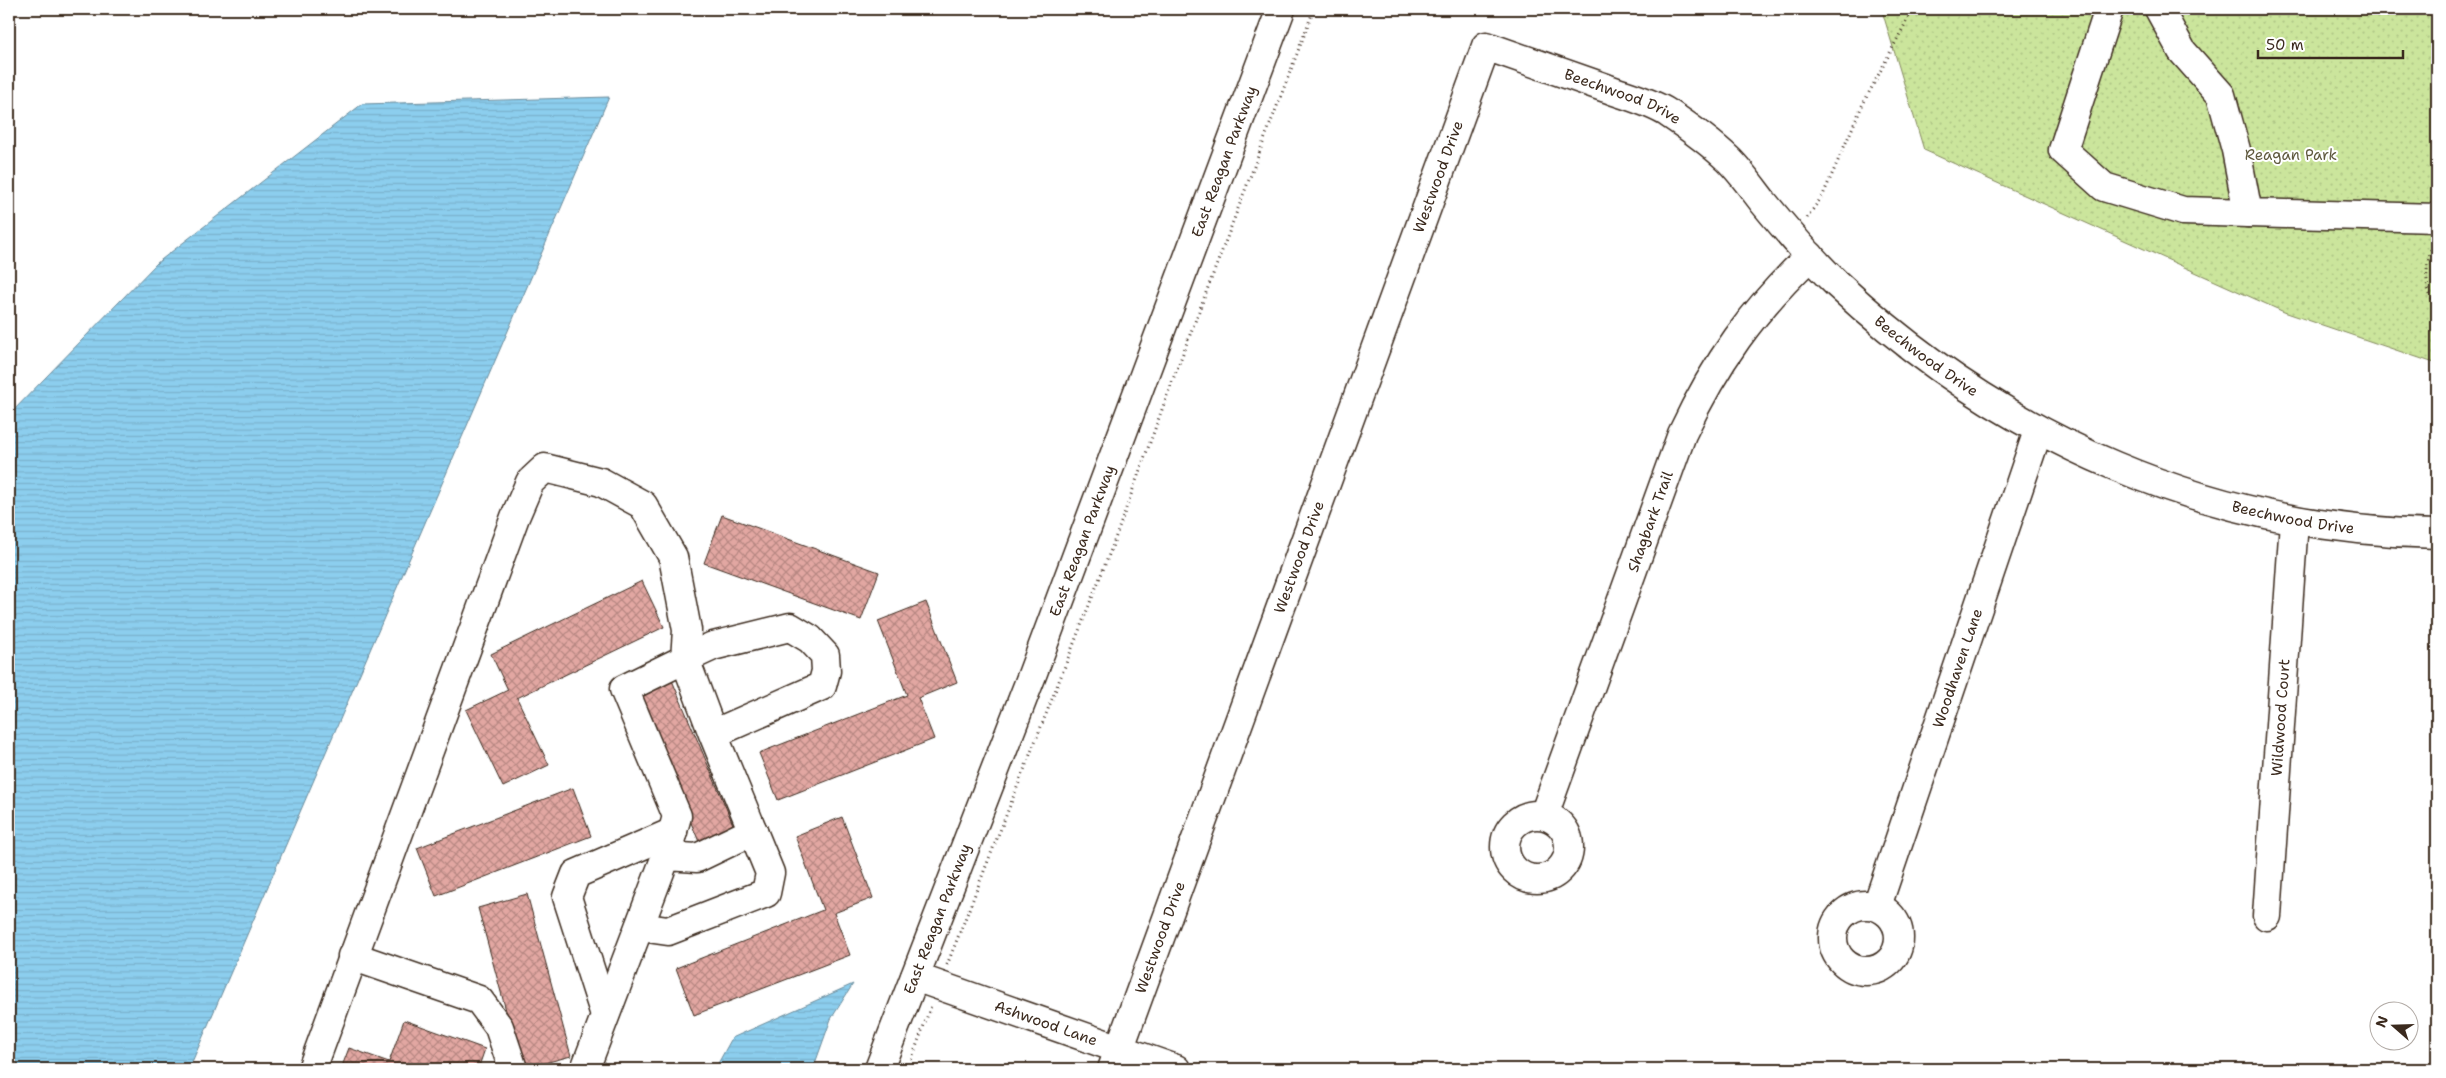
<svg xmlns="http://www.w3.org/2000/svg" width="2446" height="1078" font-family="'Shantell Sans',sans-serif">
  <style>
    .park { fill: url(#park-dots); stroke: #83885d }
    .water { fill: url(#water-rules); stroke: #6c8c9b }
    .building { fill: url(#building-cross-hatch); stroke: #3b2a1e }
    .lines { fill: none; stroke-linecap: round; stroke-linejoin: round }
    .minor-casing { stroke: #3b2a1e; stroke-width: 31 }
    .path { stroke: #3b2a1e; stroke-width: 3; stroke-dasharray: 1 4; stroke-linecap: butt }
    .minor { stroke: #fff; stroke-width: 28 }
    .labels { text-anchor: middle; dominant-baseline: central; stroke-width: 4; stroke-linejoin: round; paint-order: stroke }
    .street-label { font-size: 15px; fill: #3b2a1e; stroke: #fff }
    .park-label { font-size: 15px; fill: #5f593e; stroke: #fff }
  </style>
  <defs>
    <pattern id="park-dots" width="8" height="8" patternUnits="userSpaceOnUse" patternTransform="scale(1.25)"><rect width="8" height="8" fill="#cbe59c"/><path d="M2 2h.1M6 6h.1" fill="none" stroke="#afc586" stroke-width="1.8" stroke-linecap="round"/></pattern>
    <pattern id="water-rules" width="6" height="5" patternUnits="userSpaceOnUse" patternTransform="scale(1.25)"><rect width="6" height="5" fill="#8cceee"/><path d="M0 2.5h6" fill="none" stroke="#7ab1cc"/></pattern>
    <pattern id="building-cross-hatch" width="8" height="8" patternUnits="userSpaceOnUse" patternTransform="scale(1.25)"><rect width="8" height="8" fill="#e2a7a2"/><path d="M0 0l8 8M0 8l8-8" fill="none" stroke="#b88883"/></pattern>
  </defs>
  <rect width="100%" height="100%" fill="#fff"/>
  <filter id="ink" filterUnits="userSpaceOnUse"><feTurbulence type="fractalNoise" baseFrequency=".02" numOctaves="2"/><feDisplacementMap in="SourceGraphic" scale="10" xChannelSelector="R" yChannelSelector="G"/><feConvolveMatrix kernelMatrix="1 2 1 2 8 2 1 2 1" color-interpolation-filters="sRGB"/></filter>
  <g filter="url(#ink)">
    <path class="park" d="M1869,9H2437V364L2284,312L1924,150L1883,14Z"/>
    <path class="water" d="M609,97L189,1069H9V415L157,263L362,104Z
      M853,984L831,1019L813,1069H715L732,1038Z"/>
    <path class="building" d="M722,515L879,572L861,620L704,563Z
      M642,581L664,627L517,698L549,765L503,787L466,710L508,690L491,654Z
      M926,602L957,682L918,698L934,739L778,800L759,753L907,695L878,621Z
      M671,678L735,829L700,844L636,693Z
      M573,788L591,836L436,896L417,848Z
      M842,817L873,898L834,913L850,955L694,1015L676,968L823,910L795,836Z
      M527,894L571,1056L522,1069L478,908Z
      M404,1020L485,1049L478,1069H341L349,1048L389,1062Z"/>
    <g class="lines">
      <defs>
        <g id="minor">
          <path d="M2109,9L2063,150L2104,187L2183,211L2248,213"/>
          <path d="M2159,9L2182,51L2221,95L2236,150L2248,213L2437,218"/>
          <path id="s1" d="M1544,815L1682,434C1716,362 1752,311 1810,256"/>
          <circle cx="1537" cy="847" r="32"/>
          <circle cx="1866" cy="938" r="33"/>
          <path id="s2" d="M1877,906L2038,431"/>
          <path id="s3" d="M2267,916L2294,521"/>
          <path d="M640,927L668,931L766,893L770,873L713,734L822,686L826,671L825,655L810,639L790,627L713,646L685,659L713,734"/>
          <path d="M352,956L479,1000L499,1027L513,1069"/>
          <path id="s4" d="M915,977L1176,1069"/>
          <path d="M605,1015L567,897L576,874L673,832"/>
          <path d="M312,1069L515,517L530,482L545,468L601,482L643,505L673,557L687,630L685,659L624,689L677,816L666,856L697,858L753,831"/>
          <path d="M585,1069L666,856"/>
          <path id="s5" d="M879,1069L1032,675L1281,9"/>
          <path id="s6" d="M1112,1069L1486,46C1526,60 1566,74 1606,88C1627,96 1649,101 1668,113C1689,127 1710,142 1729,160C1742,173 1753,189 1764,203C1787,231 1812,260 1838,285C2004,439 2210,530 2437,534"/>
        </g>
      </defs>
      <use href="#minor" class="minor-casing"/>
      <path class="path" d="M1807,218L1823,195L1862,106L1913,9
        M2434,240C2427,260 2421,289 2437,306
        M947,965L1112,547L1172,382L1314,9
        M908,1069L931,1006"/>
      <use href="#minor" class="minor"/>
    </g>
  </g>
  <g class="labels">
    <g class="street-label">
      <text stroke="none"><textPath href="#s6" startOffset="1235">Beechwood Drive</textPath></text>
      <text stroke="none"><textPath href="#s5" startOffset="971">East Reagan Parkway</textPath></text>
      <text stroke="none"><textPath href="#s6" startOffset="950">Westwood Drive</textPath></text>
      <text stroke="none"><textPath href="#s6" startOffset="1640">Beechwood Drive</textPath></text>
      <text stroke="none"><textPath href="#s6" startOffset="2045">Beechwood Drive</textPath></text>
      <text stroke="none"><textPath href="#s1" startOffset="312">Shagbark Trail</textPath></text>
      <text stroke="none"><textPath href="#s5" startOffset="566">East Reagan Parkway</textPath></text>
      <text stroke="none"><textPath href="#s6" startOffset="545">Westwood Drive</textPath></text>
      <text stroke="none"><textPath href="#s2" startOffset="251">Woodhaven Lane</textPath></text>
      <text stroke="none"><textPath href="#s3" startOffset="199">Wildwood Court</textPath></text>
      <text stroke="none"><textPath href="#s5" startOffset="161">East Reagan Parkway</textPath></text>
      <text stroke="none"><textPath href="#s6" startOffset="140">Westwood Drive</textPath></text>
      <text stroke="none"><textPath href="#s4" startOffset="139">Ashwood Lane</textPath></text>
    </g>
    <g class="park-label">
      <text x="2291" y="155">Reagan Park</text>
    </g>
  </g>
  <rect width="2446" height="1078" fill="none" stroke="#fff" stroke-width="30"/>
  <rect x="15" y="15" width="2416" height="1048" fill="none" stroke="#3b2a1e" stroke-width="2" filter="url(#ink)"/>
  <g transform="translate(2394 1026) rotate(290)"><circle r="24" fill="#ffffff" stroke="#b1aaa5"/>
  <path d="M0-4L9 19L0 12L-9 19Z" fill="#3b2a1e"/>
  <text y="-8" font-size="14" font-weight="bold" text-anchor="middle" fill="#3b2a1e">N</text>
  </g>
  <path d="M2258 50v8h145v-8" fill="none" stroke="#3b2a1e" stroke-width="2.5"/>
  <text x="2266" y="50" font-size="15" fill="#3b2a1e" stroke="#ffffff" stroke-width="4" paint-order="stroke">50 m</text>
</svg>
